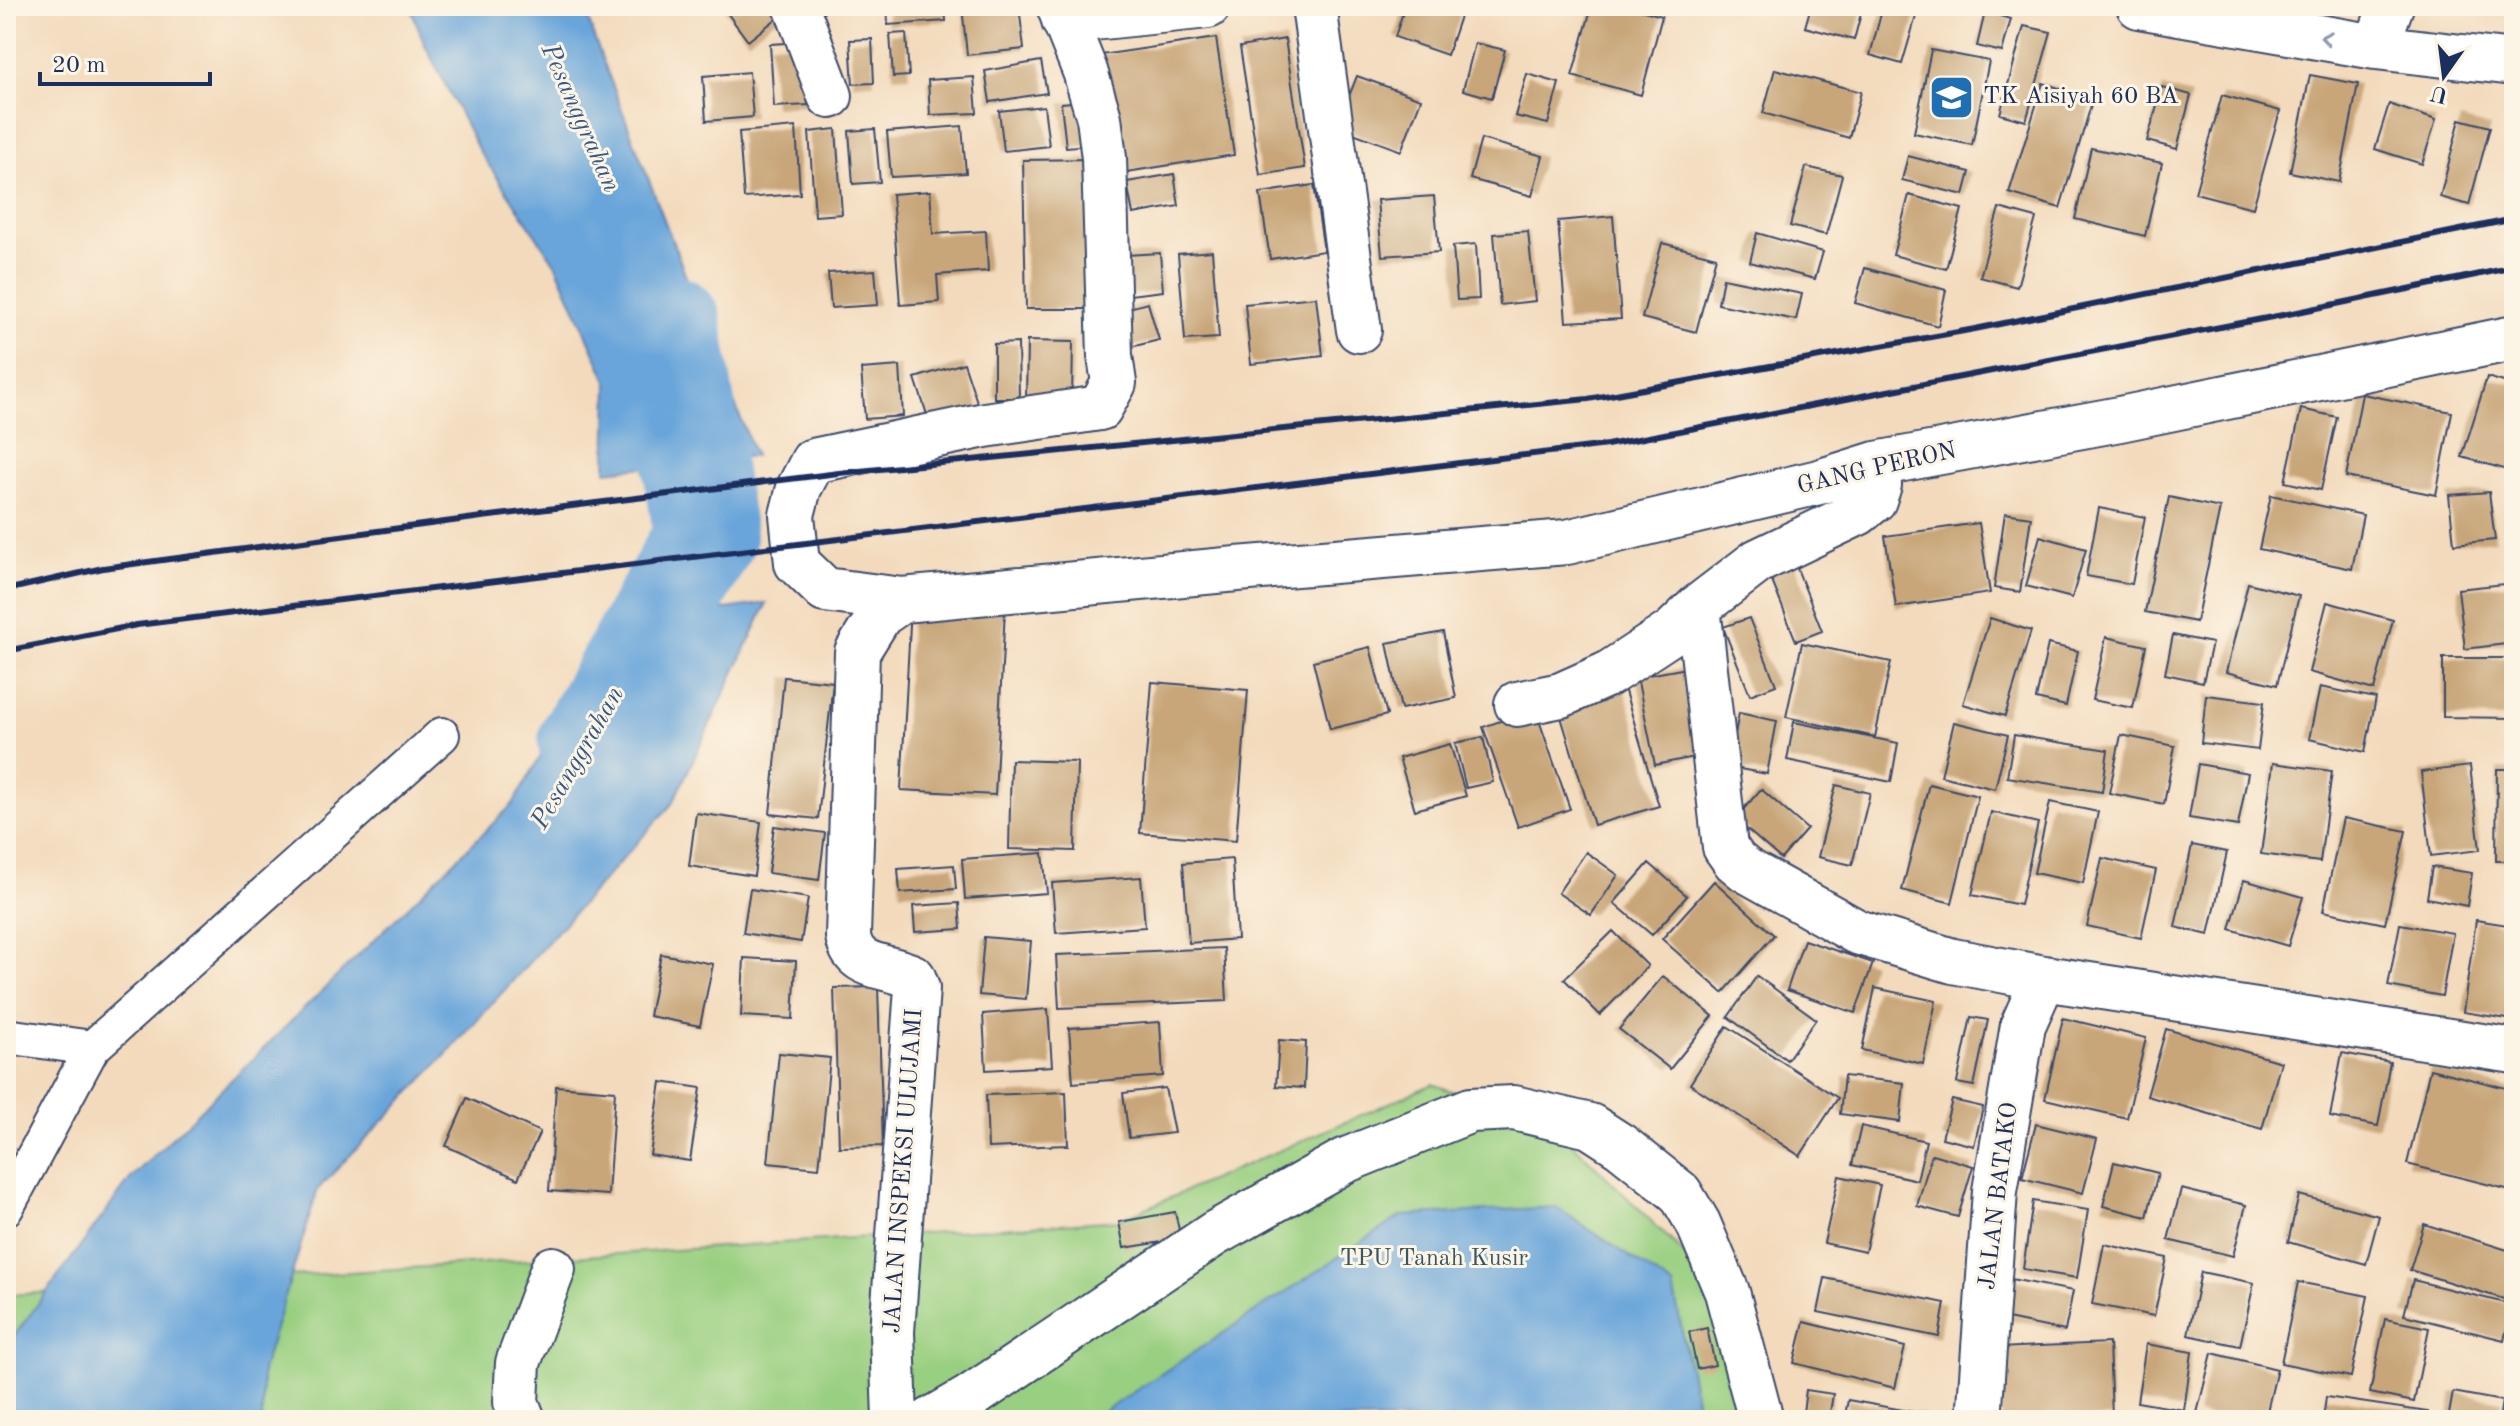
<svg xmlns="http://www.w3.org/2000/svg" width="2520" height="1426" font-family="'Old Standard TT',serif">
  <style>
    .green { fill: #99cf80; stroke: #5a7f6f; stroke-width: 2 }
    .water { fill: #69a5da; stroke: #426a9c; stroke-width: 2 }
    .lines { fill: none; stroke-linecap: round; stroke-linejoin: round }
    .river { stroke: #69a5da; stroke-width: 102 }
    .building { fill: #c8a679 }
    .lane-casing { stroke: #3b496c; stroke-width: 38 }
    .street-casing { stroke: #3b496c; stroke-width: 48 }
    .lane { stroke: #fff; stroke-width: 34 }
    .street { stroke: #fff; stroke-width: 44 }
    .rail { stroke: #1b2f5e; stroke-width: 6 }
    .oneway { stroke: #8d97ae }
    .labels { text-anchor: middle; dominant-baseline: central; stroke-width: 6; stroke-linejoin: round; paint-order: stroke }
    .poi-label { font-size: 24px; fill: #1b2f5e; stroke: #fcf5e5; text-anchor: start }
    .street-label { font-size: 24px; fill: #1b2f5e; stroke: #fcf5e5 }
    .park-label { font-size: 24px; fill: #3a5766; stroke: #fcf5e5 }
    .water-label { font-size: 26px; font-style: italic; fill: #365889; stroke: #fcf5e5 }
  </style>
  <rect width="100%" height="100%" fill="#fcf5e5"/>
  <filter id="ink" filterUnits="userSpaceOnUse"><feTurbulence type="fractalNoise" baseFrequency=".0125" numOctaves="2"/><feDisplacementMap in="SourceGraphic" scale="16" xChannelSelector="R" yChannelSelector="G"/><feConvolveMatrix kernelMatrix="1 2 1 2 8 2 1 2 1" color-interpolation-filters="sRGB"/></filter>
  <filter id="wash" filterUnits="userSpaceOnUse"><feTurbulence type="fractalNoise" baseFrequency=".006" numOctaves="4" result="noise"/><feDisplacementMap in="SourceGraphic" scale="32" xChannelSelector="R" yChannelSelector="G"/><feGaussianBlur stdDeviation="1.8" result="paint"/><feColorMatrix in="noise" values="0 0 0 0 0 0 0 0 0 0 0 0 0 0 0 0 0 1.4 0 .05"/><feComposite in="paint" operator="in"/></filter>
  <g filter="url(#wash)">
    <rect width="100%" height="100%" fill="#f3dabc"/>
    <path class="green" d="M1433,1084L1563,1134L1711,1280L1739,1420H6V1290L10,1295L1119,1220Z"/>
    <path class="water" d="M410,6H584L594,37L755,456L606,471L608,383L556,265L478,149L424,43Z
      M767,603L673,803L445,1056L318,1189L262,1371V1420H6V1347L131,1178L513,804L617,625Z
      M1556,1207L1673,1286L1700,1420H1091L1401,1216Z"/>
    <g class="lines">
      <path class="river" d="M589,742L705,536L671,326"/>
    </g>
    <g id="blocks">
      <path class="building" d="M722,6H774L781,15L748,41Z
        M887,6H945L946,21L888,25Z
        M962,6H1019L1024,49L967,55Z
        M1405,6H1441L1461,13L1447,55L1395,37Z
        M1592,6H1626L1662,16L1641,95L1572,76Z
        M1811,6H1863L1854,40L1805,27Z
        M1883,6H1919L1902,64L1870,55Z
        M1985,12L2011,19L2002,52L1977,46Z
        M2024,26L2051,32L2026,121L2000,114Z
        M906,33L909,76L893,77L890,34Z
        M1216,38L1234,155L1120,173L1101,55Z
        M872,39L874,83L853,84L850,40Z
        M1285,39L1305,168L1260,175L1240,47Z
        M803,42L808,105L774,107L770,44Z
        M1475,43L1505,50L1492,98L1463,90Z
        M1931,50L1989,61L1972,145L1914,133Z
        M1041,61L1047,93L990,102L985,71Z
        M1775,69L1861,92L1849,138L1763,113Z
        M749,72L753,117L706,121L703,76Z
        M1527,74L1559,83L1548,124L1515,116Z
        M2310,75L2358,84L2339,182L2290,172Z
        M1357,76L1421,99L1401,151L1337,127Z
        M974,77L977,113L930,115L928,80Z
        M2043,83L2093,99L2060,208L2009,193Z
        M2162,87L2191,95L2177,149L2147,141Z
        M2222,95L2280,111L2253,208L2195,193Z
        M1085,101L1090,145L1066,147L1061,103Z
        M2389,104L2436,120L2422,164L2375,149Z
        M1044,106L1049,146L1004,151L999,111Z
        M2460,119L2490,127L2469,205L2440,197Z
        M962,126L966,173L891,177L887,132Z
        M796,127L800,194L744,198L739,132Z
        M836,129L842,214L815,216L809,132Z
        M875,129L880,182L853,184L849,131Z
        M1481,139L1543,156L1532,196L1470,179Z
        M2091,148L2162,163L2145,236L2075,219Z
        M1908,156L1970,172L1964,195L1902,180Z
        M1094,159L1095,309H1026L1023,160Z
        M1806,167L1842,175L1826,235L1790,226Z
        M1174,174L1179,206L1133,214L1127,182Z
        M1314,185L1324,251L1270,259L1260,193Z
        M930,191L933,234L986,231L988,271L937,275L939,302L900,305L892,194Z
        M1909,195L1962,209L1946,269L1893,255Z
        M1434,196L1439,252L1382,256L1377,200Z
        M1999,208L2036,218L2017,287L1980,277Z
        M1613,216L1621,319L1566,322L1558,221Z
        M1528,231L1535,301L1500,305L1494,234Z
        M1757,233L1823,252L1815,279L1750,262Z
        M1662,243L1716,257L1696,332L1642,318Z
        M1476,244L1479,299L1457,300L1453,246Z
        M1212,251L1219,338L1185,340L1178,254Z
        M1160,253L1163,291L1130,295L1126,255Z
        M1865,268L1946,290L1938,326L1855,303Z
        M875,270L878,305L831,308L828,273Z
        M1723,278L1802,294L1796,320L1718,304Z
        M1316,297L1323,356L1251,364L1245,304Z
        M1148,303L1159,340L1127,348L1117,311Z
        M1027,341L1073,342L1072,402L1026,401Z
        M1018,343L1019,398H994V344Z
        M964,363L982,417L933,433L915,378Z
        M900,366L903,416L865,419L861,369Z
        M2487,377L2514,385V460L2511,471L2462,457Z
        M2362,394L2452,412L2436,495L2346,477Z
        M2301,409L2337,417L2321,490L2285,482Z
        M2489,492L2495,540L2454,544L2449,495Z
        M2271,495L2363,515L2352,569L2259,549Z
        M2169,497L2220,508L2196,622L2145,612Z
        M2099,508L2145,517L2132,584L2086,576Z
        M2005,513L2031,517L2020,592L1994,588Z
        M1979,523L1990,593L1896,607L1885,536Z
        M2040,536L2086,549L2072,598L2026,586Z
        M1794,561L1822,631L1796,641L1768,571Z
        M2248,583L2299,596L2277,685L2226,672Z
        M2514,583V643L2465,649L2458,589Z
        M2327,602L2393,620L2374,690L2309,672Z
        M911,606L1005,610L995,795L901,790Z
        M1749,618L1776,685L1750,695L1723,627Z
        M1990,618L2031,631L2005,716L1963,704Z
        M1443,632L1456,698L1401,709L1387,643Z
        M2173,635L2212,643L2203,682L2165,674Z
        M2106,637L2146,646L2133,708L2092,700Z
        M1802,643L1891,662L1875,737L1786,717Z
        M2048,644L2078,651L2066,706L2036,699Z
        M1370,647L1387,715L1330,729L1313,661Z
        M2443,658H2514V718L2443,717Z
        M1687,668L1704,755L1655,765L1637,677Z
        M784,677L833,682L818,819L770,814Z
        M1152,682L1248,690L1236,841L1140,833Z
        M2320,687L2376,698L2365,752L2309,739Z
        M1624,688L1659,806L1594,825L1558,707Z
        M2206,695L2264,702L2258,750L2201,743Z
        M1535,709L1570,809L1518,827L1483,727Z
        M1739,713L1777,721L1767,774L1729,767Z
        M1794,722L1898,743L1891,782L1787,760Z
        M1954,722L2008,735L1995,789L1941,776Z
        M2014,735L2108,750L2102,792L2007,777Z
        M2121,735L2175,746L2164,804L2109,793Z
        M1483,737L1493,782L1466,788L1455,743Z
        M1450,744L1466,796L1415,810L1399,758Z
        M1011,760L1077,762L1075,851L1009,849Z
        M2273,763L2332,771L2320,862L2261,854Z
        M2198,764L2248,773L2238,826L2189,818Z
        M2470,766L2480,850L2431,856L2421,772Z
        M2497,769H2514V861H2496Z
        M1929,784L1978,796L1952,903L1902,890Z
        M1836,785L1870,793L1852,865L1818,857Z
        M1761,789L1807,829L1781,859L1735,819Z
        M2050,802L2098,812L2083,883L2034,873Z
        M1991,812L2038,823L2020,905L1972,895Z
        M696,813L761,822L754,876L689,866Z
        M2343,818L2406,831L2385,924L2323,911Z
        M774,826L825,833L819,880L768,873Z
        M2192,845L2227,852L2209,935L2175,927Z
        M1586,852L1618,875L1591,915L1558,893Z
        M1043,853L1047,893L965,899L962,859Z
        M2102,858L2156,870L2141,938L2087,926Z
        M1232,859L1237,939L1189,943L1183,863Z
        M1649,863L1687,896L1652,935L1614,903Z
        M954,865L956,889L900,893L898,869Z
        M2432,867L2472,873L2467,906L2427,898Z
        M1141,877L1145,927L1056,933L1052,883Z
        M2244,880L2303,897L2288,946L2230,929Z
        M1714,881L1774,935L1723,993L1662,939Z
        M750,889L808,898L801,942L743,933Z
        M959,903L961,929L915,932L913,906Z
        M2476,920L2514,926V1020L2463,1012Z
        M2400,924L2453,933L2442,996L2388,986Z
        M1613,931L1648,966L1600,1015L1564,979Z
        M984,937L1031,941L1026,999L979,995Z
        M1804,940L1873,963L1855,1013L1787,990Z
        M1224,948L1227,1001L1059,1008L1056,955Z
        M661,954L713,964L700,1026L649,1016Z
        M744,958L796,961L793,1019L741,1016Z
        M1663,976L1713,1016L1670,1069L1619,1029Z
        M1757,976L1816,1019L1787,1060L1728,1017Z
        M878,987L883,1146L839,1147L834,988Z
        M1875,988L1936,1001L1923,1064L1862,1050Z
        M1048,1009L1052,1066L986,1070L983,1014Z
        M1971,1017L1988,1020L1974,1086L1957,1083Z
        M2063,1018L2146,1038L2127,1118L2045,1099Z
        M1160,1022L1163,1076L1073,1083L1069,1028Z
        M1727,1026L1838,1098L1800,1156L1690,1084Z
        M2166,1029L2281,1062L2262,1129L2147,1096Z
        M1279,1040L1306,1042L1304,1088L1276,1086Z
        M779,1053L830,1058L819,1168L768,1163Z
        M2342,1053L2390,1062L2378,1126L2330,1117Z
        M2430,1069L2514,1090V1191L2407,1164Z
        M1844,1076L1904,1083L1900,1122L1840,1114Z
        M661,1082L701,1088L690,1161L650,1155Z
        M556,1086L615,1091L608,1195L549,1191Z
        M1165,1088L1174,1133L1129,1138L1123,1093Z
        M1066,1092L1068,1145L988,1148L986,1095Z
        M467,1098L540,1132L518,1179L446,1146Z
        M1952,1100L1983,1107L1974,1146L1942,1138Z
        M2036,1124L2097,1139L2083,1193L2022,1178Z
        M1861,1126L1926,1141L1917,1180L1852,1165Z
        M1932,1154L1973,1166L1958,1217L1917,1206Z
        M2114,1162L2158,1173L2147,1217L2103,1206Z
        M1839,1176L1880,1185L1865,1252L1824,1243Z
        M2181,1189L2246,1205L2233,1256L2168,1240Z
        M2299,1195L2379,1216L2366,1264L2288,1242Z
        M2033,1201L2088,1210L2077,1278L2023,1269Z
        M1175,1212L1181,1239L1124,1248L1119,1222Z
        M2424,1224L2514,1252V1278L2507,1300L2410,1270Z
        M2104,1244L2167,1258L2154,1316L2092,1304Z
        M2201,1272L2254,1283L2240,1346L2188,1335Z
        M1825,1278L1945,1303L1939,1337L1818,1312Z
        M2011,1279L2073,1291L2065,1331L2003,1318Z
        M2413,1280L2513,1305L2504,1340L2404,1315Z
        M2298,1282L2368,1296L2351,1377L2281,1363Z
        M2385,1319L2429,1328L2414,1402L2370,1393Z
        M1804,1322L1905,1347L1895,1388L1794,1363Z
        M1707,1328L1715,1365L1697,1369L1689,1332Z
        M2109,1343L2112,1417L2002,1420L1998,1348Z
        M2146,1344L2192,1352L2184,1410L2137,1402Z
        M2212,1353L2277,1369L2265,1420H2224L2197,1413Z
        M1806,1390L1833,1394L1829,1420H1802Z
        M2453,1392L2502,1401L2499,1420H2448Z
        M2326,1397L2428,1412L2427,1420H2323Z
        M1848,1400L1925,1414L1924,1420H1844Z"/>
    </g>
  </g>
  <g filter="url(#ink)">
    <use href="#blocks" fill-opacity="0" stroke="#3b496c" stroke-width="2"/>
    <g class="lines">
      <defs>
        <path id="lane" d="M6,1036L92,1048
          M6,1208L92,1048L442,735"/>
        <path id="street" d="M796,6L830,96
          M1314,6L1359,330
          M2139,6L2376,47L2514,63
          M1064,21L1208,6
          M2376,47L2391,6
          M902,600L825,590L797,563L792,515L799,488L813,461L985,425L1100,408L1114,383L1110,356L1104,158L1099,118L1085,71L1059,6
          M1698,607L1725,847L1735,861L1746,870L1857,932L1953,961L2044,978L2514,1051
          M1517,704L1561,695L1608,674L1672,632L1698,607L1758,561L1858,513L1874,500L1879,485L1876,464
          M523,1420L516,1402L518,1363L553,1269
          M895,1420L892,1332L917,988L913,977C886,964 853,970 848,936L857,652L880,615L902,600L1237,569L1567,542L1819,482L1876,464L2120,419L2514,338
          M931,1420L969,1398L1214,1234L1344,1161L1471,1110L1514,1108L1590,1126L1621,1146L1680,1193L1698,1223L1727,1292L1761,1420
          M1979,1420L1995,1191L2023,1025L2044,978"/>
      </defs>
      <use href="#lane" class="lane-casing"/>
      <use href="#street" class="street-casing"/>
      <use href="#lane" class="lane"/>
      <use href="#street" class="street"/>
      <path class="rail" d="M6,590L103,568L482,517L839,473L1588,399L1975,329L2514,219
        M6,651L137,625L1607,445L2293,313L2514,267"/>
    </g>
    <defs><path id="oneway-chevron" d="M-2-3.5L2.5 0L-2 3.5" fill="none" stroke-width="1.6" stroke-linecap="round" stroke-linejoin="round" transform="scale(2)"/></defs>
    <use class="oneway" href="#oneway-chevron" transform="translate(2326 38) rotate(-170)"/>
  </g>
  <defs>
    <symbol id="school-square" viewBox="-11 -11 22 22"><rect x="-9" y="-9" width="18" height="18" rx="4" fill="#1f6fb2" stroke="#fcf5e5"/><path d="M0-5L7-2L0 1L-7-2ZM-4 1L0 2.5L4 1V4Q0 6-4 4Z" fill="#fff"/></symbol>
  </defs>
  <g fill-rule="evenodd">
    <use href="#school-square" x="1926" y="72" width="51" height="51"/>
  </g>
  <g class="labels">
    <g class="poi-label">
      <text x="1983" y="97">TK Aisiyah 60 BA</text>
    </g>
    <g class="street-label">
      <text transform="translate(1877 469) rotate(-13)">GANG PERON</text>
      <text transform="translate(904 1171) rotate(-86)">JALAN INSPEKSI ULUJAMI</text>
      <text transform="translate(1999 1196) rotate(-83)">JALAN BATAKO</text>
    </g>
    <g class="park-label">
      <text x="1434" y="1259">TPU Tanah Kusir</text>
    </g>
    <g class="water-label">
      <text transform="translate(580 118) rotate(66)">Pesanggrahan</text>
      <text transform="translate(578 758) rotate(-60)">Pesanggrahan</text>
    </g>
  </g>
  <rect width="2520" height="1426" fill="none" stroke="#fcf5e5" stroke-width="32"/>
  <g transform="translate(2444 76) rotate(194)" stroke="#fcf5e5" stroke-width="6" paint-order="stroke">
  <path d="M0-6L14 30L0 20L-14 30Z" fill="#1b2f5e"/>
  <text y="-12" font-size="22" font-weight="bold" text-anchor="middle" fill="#1b2f5e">U</text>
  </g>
  <path d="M40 72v12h170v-12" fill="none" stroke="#1b2f5e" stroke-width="4"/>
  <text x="52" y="72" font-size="24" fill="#1b2f5e" stroke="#fcf5e5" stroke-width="6" paint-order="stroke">20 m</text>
</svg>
